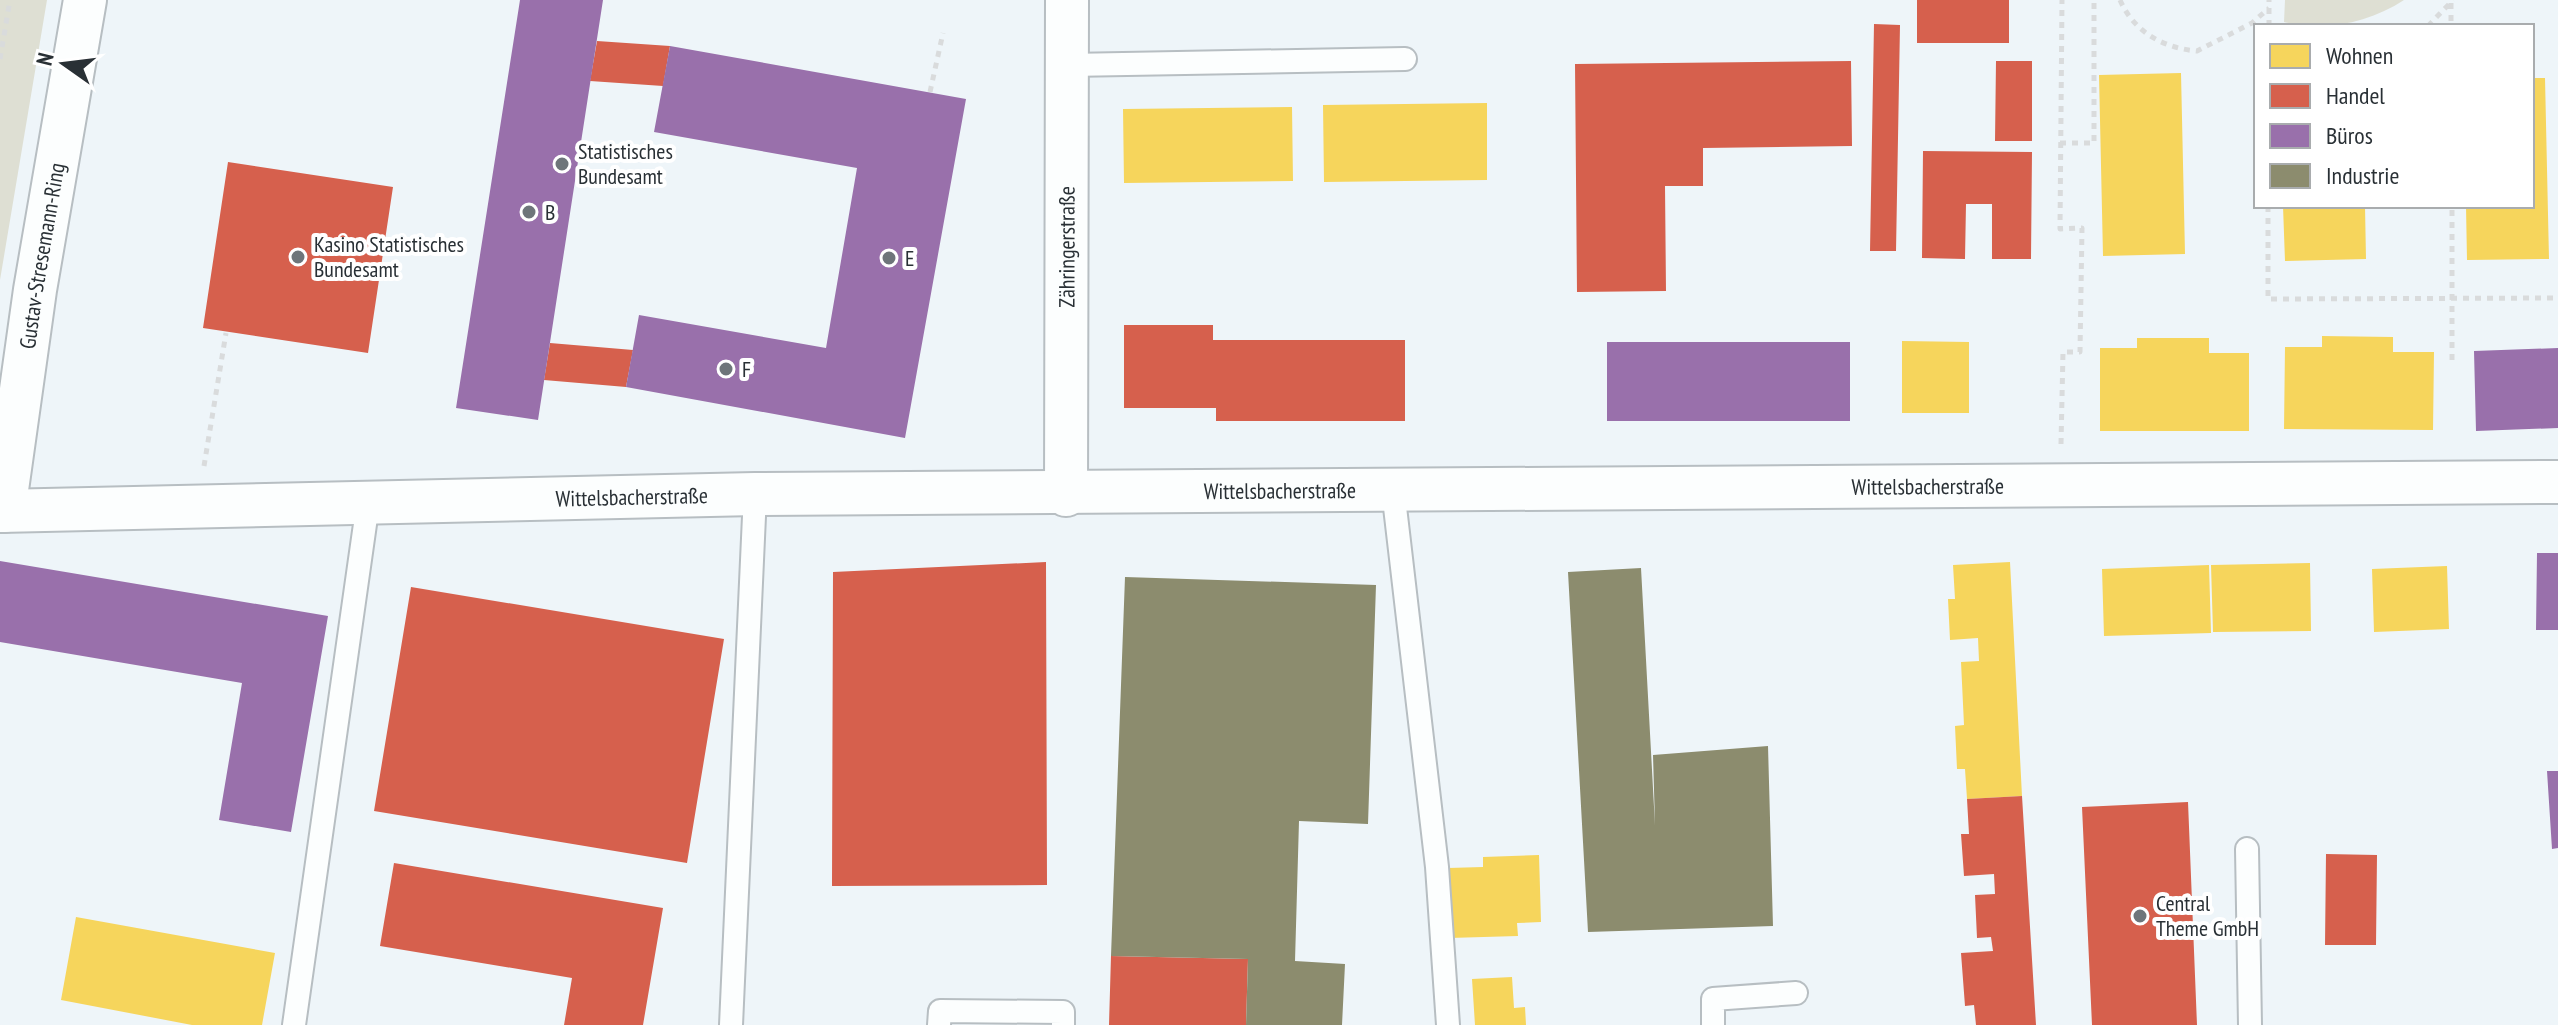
<svg xmlns="http://www.w3.org/2000/svg" width="2558" height="1025" font-family="'PT Sans Narrow',sans-serif">
  <style>
    .green { fill: #dedfd3 }
    .homes { fill: #f6d55c }
    .shops { fill: #d6604d }
    .offices { fill: #9970ab }
    .industry { fill: #8c8c6e }
    .lines { fill: none; stroke-linecap: round; stroke-linejoin: round }
    .service-casing { stroke: #b7bec2; stroke-width: 26 }
    .minor-casing { stroke: #b7bec2; stroke-width: 46 }
    .path { stroke: #d9dbdc; stroke-width: 5; stroke-dasharray: 6 6; stroke-linecap: butt }
    .service { stroke: #fcfefe; stroke-width: 22 }
    .minor { stroke: #fcfefe; stroke-width: 42 }
    .poi-dot { fill: #6e757a; stroke: #fff; stroke-width: 3 }
    .labels { text-anchor: middle; dominant-baseline: central; stroke-width: 8; stroke-linejoin: round; paint-order: stroke }
    .poi-label { font-size: 22px; fill: #293035; stroke: #fff; text-anchor: start }
    .street-label { font-size: 22px; fill: #293035; stroke: #fff }
  </style>
  <rect width="100%" height="100%" fill="#eef5f9"/>
  <path class="green" d="M0,0H47L0,280Z
    M2285,0H2404C2369,23 2325,32 2284,22Z"/>
  <path class="homes" d="M2181,73L2185,254L2103,256L2099,75Z
    M2532,78H2545L2549,259L2467,260L2466,206H2532Z
    M1487,103V180L1324,182L1323,105Z
    M1292,107L1293,181L1124,183L1123,109Z
    M2283,206H2365L2366,259L2285,261Z
    M2322,336L2393,337V352H2434L2433,430L2284,429L2285,347H2322Z
    M2137,338H2209V353H2249V431H2100V348H2137Z
    M1902,341L1969,342V413H1902Z
    M2010,562L2022,796L1967,799L1965,769H1957L1955,726L1964,725L1961,662L1979,661L1978,638L1950,640L1948,599H1955L1953,565Z
    M2310,563L2311,631L2213,632L2211,565Z
    M2209,565L2211,633L2104,636L2102,569Z
    M2447,566L2449,629L2374,632L2372,569Z
    M1539,855L1541,922L1517,923L1518,936L1449,938L1448,868L1483,867V857Z
    M76,917L275,953L262,1025H192L61,1000Z
    M1512,977L1514,1008L1525,1007L1526,1025H1475L1472,979Z"/>
  <path class="shops" d="M1917,0H2009V43H1917Z
    M1874,24L1900,25L1896,251H1870Z
    M597,41L670,46L663,86L590,81Z
    M1851,61L1852,146L1703,148V186H1665L1666,291L1577,292L1575,64Z
    M1996,61H2032V141H1995Z
    M1923,151L2032,152L2031,259H1992V204H1966L1965,259L1922,258Z
    M228,162L393,187L368,353L203,328Z
    M1124,325H1213V340H1405V421H1216V408H1124Z
    M550,343L633,350L626,387L544,380Z
    M1046,562L1047,885L832,886L833,572Z
    M411,587L724,639L687,863L374,811Z
    M2022,796L2036,1025H1976L1974,1005L1965,1006L1961,953L1993,951L1991,937L1977,938L1975,895L1995,894L1994,874L1964,876L1961,834H1969L1967,799Z
    M2188,802L2197,1025H2092L2082,807Z
    M2326,854L2377,855L2376,945H2325Z
    M394,863L663,908L643,1025H564L572,978L380,946Z
    M1111,956L1248,959L1246,1025H1109Z"/>
  <path class="offices" d="M520,0H603L538,420L456,408Z
    M670,46L966,99L905,438L626,387L639,315L826,348L857,168L654,132Z
    M1607,342H1850V421H1607Z
    M2558,348V428L2476,431L2474,351Z
    M2537,553H2558V630H2536Z
    M0,561L328,616L291,832L219,820L242,683L0,642Z
    M2547,771H2558V848L2552,849Z"/>
  <path class="industry" d="M1641,568L1655,825L1653,755L1768,746L1773,926L1588,932L1568,572Z
    M1125,577L1376,585L1368,824L1299,821L1295,961L1345,964L1342,1025H1246L1248,959L1111,956Z"/>
  <g class="lines">
    <defs>
      <path id="service" d="M1069,65L1405,59
        M1393,490L1437,867L1448,1025
        M2247,849L2250,1025
        M294,1025L368,503
        M731,1025L755,494
        M939,1025L940,1011L1063,1012V1025
        M1713,1025V999L1796,993"/>
      <g id="minor">
        <path id="s1" d="M1066,495L1067,0"/>
        <path id="s2" d="M0,511L755,494L2558,482"/>
        <path id="s3" d="M4,511L35,290L85,0"/>
      </g>
    </defs>
    <use href="#service" class="service-casing"/>
    <use href="#minor" class="minor-casing"/>
    <path class="path" d="M2120,0C2134,32 2163,48 2197,51L2252,23L2269,8
      M2451,3V26
      M2269,26V0
      M2428,26L2453,0
      M0,59L10,0
      M930,92L943,33
      M2060,143H2094V0
      M2268,206V299L2558,298
      M2452,360V206
      M2061,444L2063,352H2080L2082,228L2060,229L2062,0
      M204,466L226,333"/>
    <use href="#service" class="service"/>
    <use href="#minor" class="minor"/>
  </g>
  <g class="poi-dot">
    <circle cx="562" cy="164" r="8"/>
    <circle cx="529" cy="212" r="8"/>
    <circle cx="298" cy="257" r="8"/>
    <circle cx="889" cy="258" r="8"/>
    <circle cx="726" cy="369" r="8"/>
    <circle cx="2140" cy="916" r="8"/>
  </g>
  <g class="labels">
    <g class="poi-label">
      <text x="578" y="151">Statistisches<tspan x="578" dy="25">Bundesamt</tspan></text>
      <text x="545" y="212">B</text>
      <text x="314" y="244">Kasino Statistisches<tspan x="314" dy="25">Bundesamt</tspan></text>
      <text x="905" y="258">E</text>
      <text x="742" y="369">F</text>
      <text x="2156" y="903">Central<tspan x="2156" dy="25">Theme GmbH</tspan></text>
    </g>
    <g class="street-label">
      <text stroke="none"><textPath href="#s1" startOffset="248">Zähringerstraße</textPath></text>
      <text stroke="none"><textPath href="#s3" startOffset="258">Gustav-Stresemann-Ring</textPath></text>
      <text stroke="none"><textPath href="#s2" startOffset="1928">Wittelsbacherstraße</textPath></text>
      <text stroke="none"><textPath href="#s2" startOffset="1280">Wittelsbacherstraße</textPath></text>
      <text stroke="none"><textPath href="#s2" startOffset="632">Wittelsbacherstraße</textPath></text>
    </g>
  </g>
  <rect x="2254" y="24" width="280" height="184" fill="#ffffff" stroke="#a9acae" stroke-width="2"/>
  <rect x="2270" y="44" width="40" height="24" fill="#f6d55c" stroke="#a9acae" stroke-width="2"/>
  <text x="2326" y="64" font-size="24" fill="#293035">Wohnen</text>
  <rect x="2270" y="84" width="40" height="24" fill="#d6604d" stroke="#a9acae" stroke-width="2"/>
  <text x="2326" y="104" font-size="24" fill="#293035">Handel</text>
  <rect x="2270" y="124" width="40" height="24" fill="#9970ab" stroke="#a9acae" stroke-width="2"/>
  <text x="2326" y="144" font-size="24" fill="#293035">Büros</text>
  <rect x="2270" y="164" width="40" height="24" fill="#8c8c6e" stroke="#a9acae" stroke-width="2"/>
  <text x="2326" y="184" font-size="24" fill="#293035">Industrie</text>
  <g transform="translate(64 64) rotate(284)" stroke="#ffffff" stroke-width="6" paint-order="stroke">
  <path d="M0-6L14 30L0 20L-14 30Z" fill="#293035"/>
  <text y="-12" font-size="22" font-weight="bold" text-anchor="middle" fill="#293035">N</text>
  </g>
</svg>
